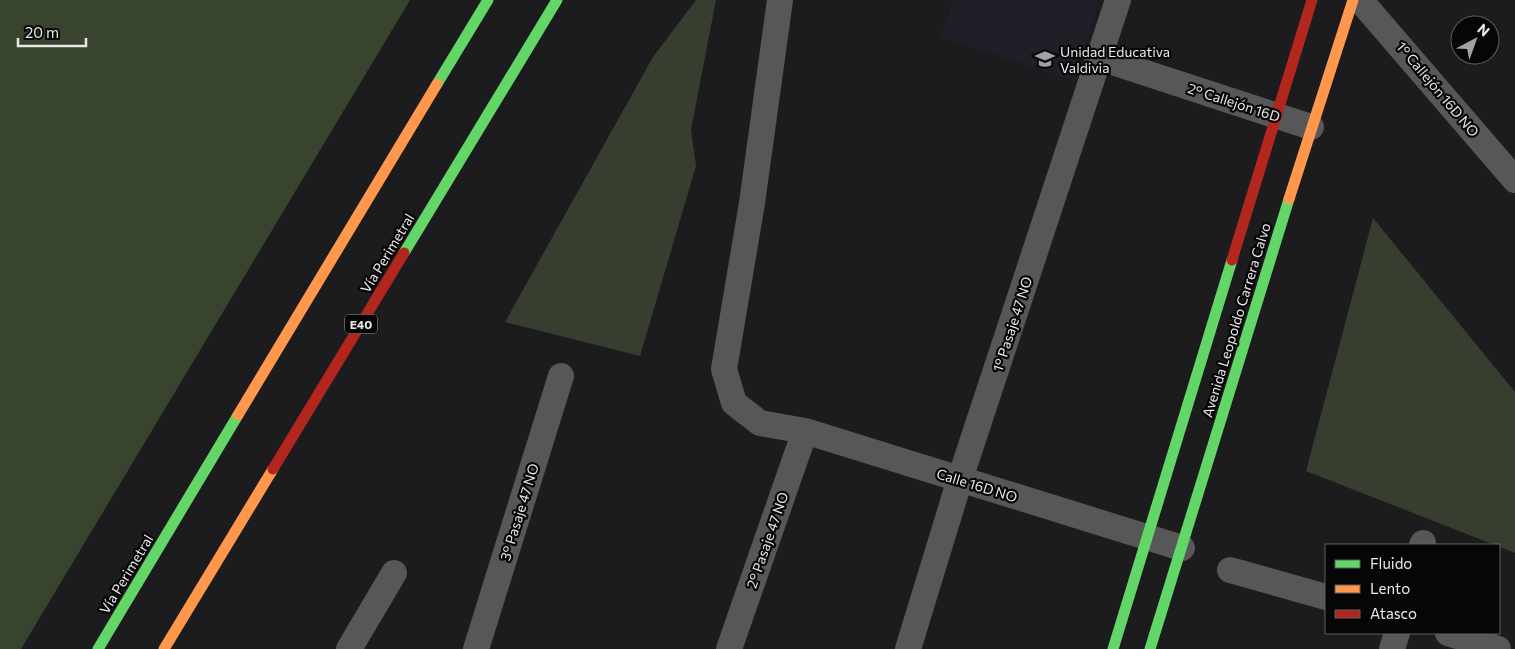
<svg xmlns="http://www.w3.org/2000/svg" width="1515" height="649" font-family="Commissioner,sans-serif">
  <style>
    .built { fill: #211e27 }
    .green { fill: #373e30 }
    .forest { fill: #39442e }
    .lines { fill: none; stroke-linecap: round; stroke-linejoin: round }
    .street { stroke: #585758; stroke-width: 26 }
    .fast { stroke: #63d668; stroke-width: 11 }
    .slow { stroke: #ff974d; stroke-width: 11 }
    .jam { stroke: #b3261e; stroke-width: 11 }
    .labels { text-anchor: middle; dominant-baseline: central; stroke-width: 4.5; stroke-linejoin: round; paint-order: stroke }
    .shield { fill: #060607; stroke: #a5a4a7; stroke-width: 1 }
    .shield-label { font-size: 12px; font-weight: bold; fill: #e9e8eb }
    .poi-label { font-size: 14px; fill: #e9e8eb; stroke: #060607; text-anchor: start }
    .street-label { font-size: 14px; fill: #e9e8eb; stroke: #060607 }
  </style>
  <rect width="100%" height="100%" fill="#1c1b1d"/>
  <path class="built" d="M953,0H1099L1075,81L941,37Z"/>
  <path class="green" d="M696,0H716L691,130L696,166L640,356L505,322L653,57Z
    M1373,218L1515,392V553L1306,471Z"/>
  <path class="forest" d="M0,0H410L21,649H0Z"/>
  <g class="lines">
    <path class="street" d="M780,0L752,203L724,369L734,403L760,423L805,431L1182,548
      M1360,0L1515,180
      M1100,58L1311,127
      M1422,545L1423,543
      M1230,570L1326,597
      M1448,633L1498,649
      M349,649L394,573
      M476,649L561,376
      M729,649L805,431
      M908,649L960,479L1118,0
      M1392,649L1397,633"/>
    <path class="fast" d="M437,84L488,0
      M404,253L557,0
      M98,649L238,415
      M1113,649L1232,260
      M1150,649L1289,199"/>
    <path class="slow" d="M1289,199L1353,0
      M238,415L437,84
      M164,649L273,469"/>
    <path class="jam" d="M1232,260L1312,0
      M273,469L404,253"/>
  </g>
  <defs>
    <symbol id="school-bare" viewBox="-9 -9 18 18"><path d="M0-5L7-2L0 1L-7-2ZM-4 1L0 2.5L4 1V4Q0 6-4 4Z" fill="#a1a0a3" stroke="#060607" stroke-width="2.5" paint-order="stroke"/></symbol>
  </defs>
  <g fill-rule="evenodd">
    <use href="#school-bare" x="1031" y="45" width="28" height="28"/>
  </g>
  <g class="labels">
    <rect class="shield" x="345" y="314.5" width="32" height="19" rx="4"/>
    <g class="shield-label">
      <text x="361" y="324">E40</text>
    </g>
    <g class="poi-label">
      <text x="1060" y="51">Unidad Educativa<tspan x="1060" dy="16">Valdivia</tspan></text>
    </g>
    <g class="street-label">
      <text transform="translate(1438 89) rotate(50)">1° Callejón 16D NO</text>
      <text transform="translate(1234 102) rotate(18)">2° Callejón 16D</text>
      <text transform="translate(387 253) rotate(-59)">Vía Perimetral</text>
      <text transform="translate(1236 320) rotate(-73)">Avenida Leopoldo Carrera Calvo</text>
      <text transform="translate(1012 324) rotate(-72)">1° Pasaje 47 NO</text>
      <text transform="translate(977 485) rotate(17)">Calle 16D NO</text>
      <text transform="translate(519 512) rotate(-73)">3° Pasaje 47 NO</text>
      <text transform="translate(767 540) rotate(-71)">2° Pasaje 47 NO</text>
      <text transform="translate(126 574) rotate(-59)">Vía Perimetral</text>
    </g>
  </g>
  <rect x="1325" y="544" width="175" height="90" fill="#060607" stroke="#616062"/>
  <rect x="1335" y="560" width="25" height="8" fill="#63d668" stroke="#616062"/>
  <text x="1370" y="569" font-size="15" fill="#e9e8eb">Fluido</text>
  <rect x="1335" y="585" width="25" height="8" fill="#ff974d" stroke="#616062"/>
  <text x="1370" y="594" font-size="15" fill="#e9e8eb">Lento</text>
  <rect x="1335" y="610" width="25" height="8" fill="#b3261e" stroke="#616062"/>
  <text x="1370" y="619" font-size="15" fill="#e9e8eb">Atasco</text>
  <g transform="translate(1475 40) rotate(41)"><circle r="24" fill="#060607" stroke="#616062"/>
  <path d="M0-4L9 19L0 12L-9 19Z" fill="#a1a0a3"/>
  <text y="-8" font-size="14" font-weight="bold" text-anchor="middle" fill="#e9e8eb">N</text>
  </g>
  <path d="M18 38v8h68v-8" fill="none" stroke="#e9e8eb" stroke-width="2.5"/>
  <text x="25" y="38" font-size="15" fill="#e9e8eb" stroke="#060607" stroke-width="4" paint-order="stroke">20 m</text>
</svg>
